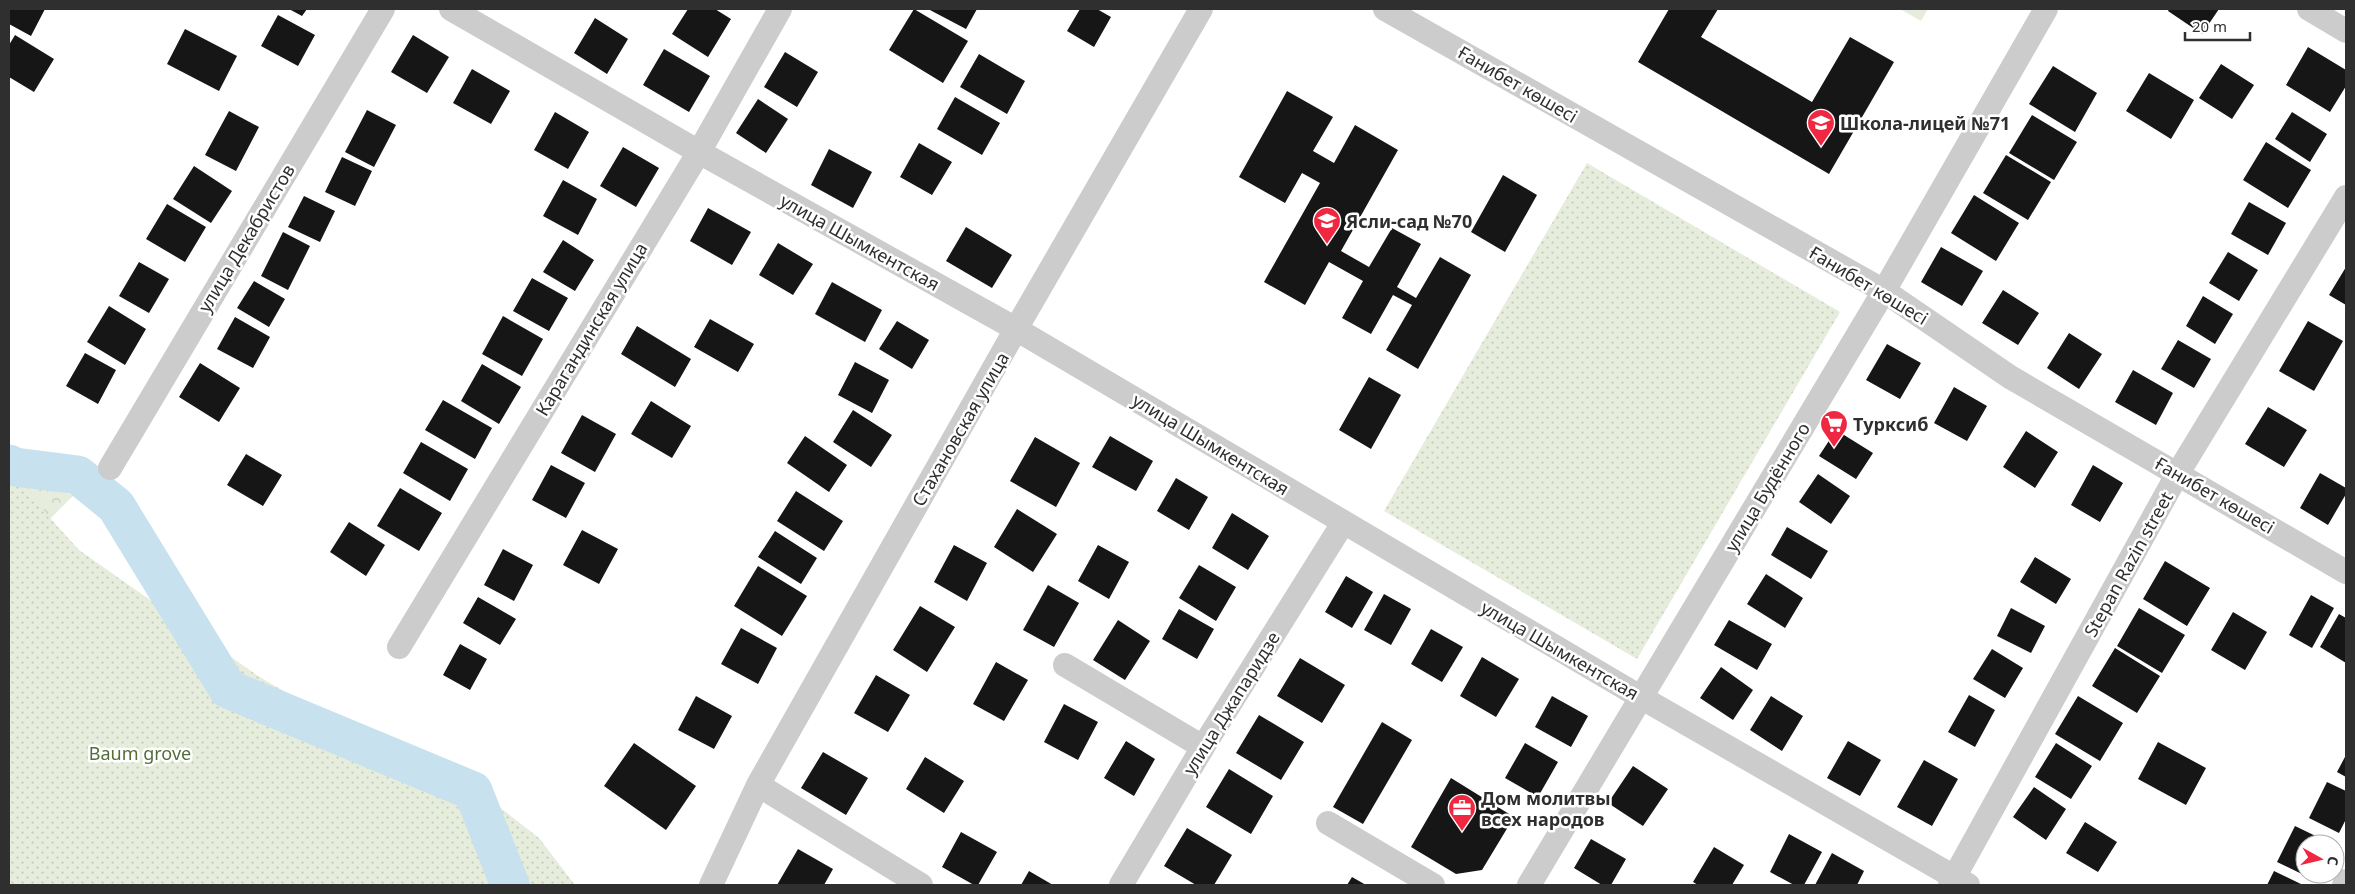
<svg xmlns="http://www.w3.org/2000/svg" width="2355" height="894" font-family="'Noto Sans',sans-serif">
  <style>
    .grass { fill: #e6eddc }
    .forest { fill: url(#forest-crowns) }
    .park { fill: url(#park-dots) }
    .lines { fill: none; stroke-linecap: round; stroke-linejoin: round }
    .river { stroke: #c7e1ee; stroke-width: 39 }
    .building { fill: #161616 }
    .street { stroke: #ccc; stroke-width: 24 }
    .labels { text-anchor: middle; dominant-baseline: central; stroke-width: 5; stroke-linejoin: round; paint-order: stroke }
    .street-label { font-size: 18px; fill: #2f2f2f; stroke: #fff }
    .poi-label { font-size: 18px; font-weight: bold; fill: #2f2f2f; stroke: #fff; text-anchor: start }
    .park-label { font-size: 18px; fill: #546d39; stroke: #fff }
  </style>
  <defs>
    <pattern id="forest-crowns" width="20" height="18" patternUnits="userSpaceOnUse" patternTransform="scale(1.25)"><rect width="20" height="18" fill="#e6eddc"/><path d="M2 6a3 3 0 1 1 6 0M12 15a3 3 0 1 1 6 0" fill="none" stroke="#c6ccbd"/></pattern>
    <pattern id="park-dots" width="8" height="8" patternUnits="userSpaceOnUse" patternTransform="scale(1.25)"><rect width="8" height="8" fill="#e6eddc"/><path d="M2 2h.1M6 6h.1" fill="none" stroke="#c6ccbd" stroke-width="1.8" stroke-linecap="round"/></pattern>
  </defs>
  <rect width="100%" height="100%" fill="#fff"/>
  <path class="grass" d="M1900,9H1928L1921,21Z"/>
  <path class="forest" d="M9,480L74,495L34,535Z"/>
  <path class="park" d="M1587,163L1840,312L1637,659L1384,511Z
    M9,455L20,477L48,516L79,550L258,676L414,768L484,795L539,838L575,885H9Z"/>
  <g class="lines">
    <path class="river" d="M9,464L15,467L78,475L116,506L228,689L473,791L510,885"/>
  </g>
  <path class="building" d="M9,9H45L31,36L9,24Z
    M289,9H307L302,16Z
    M688,9H715L731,19L708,57L672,34Z
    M914,9L968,41L943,83L889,50Z
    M928,9H977L966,29Z
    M1080,9H1097L1111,17L1094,47L1067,31Z
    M1669,9H1718L1701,37L1812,102L1850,37L1894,62L1829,174L1638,62Z
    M2169,9H2219L2202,34L2168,11Z
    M278,15L315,35L298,66L261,46Z
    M595,18L628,39L607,74L574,53Z
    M185,29L237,56L219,91L167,64Z
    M15,35L54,59L34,92L9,77V45Z
    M413,35L449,57L427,93L391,72Z
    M2308,47L2346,70V86L2330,112L2286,85Z
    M664,49L710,76L689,112L643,85Z
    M785,52L818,72L797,107L764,87Z
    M979,54L1025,81L1007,114L960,87Z
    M2221,64L2254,85L2232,119L2199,98Z
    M2053,66L2097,93L2075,132L2029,104Z
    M472,69L510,91L491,124L453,103Z
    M2149,73L2194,100L2171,139L2126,111Z
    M1287,91L1333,117L1313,151L1334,163L1355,125L1398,150L1341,251L1369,267L1392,228L1421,244L1397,287L1416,298L1440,257L1471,275L1418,369L1386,350L1412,305L1393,295L1371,334L1342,318L1363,281L1329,262L1305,305L1264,282L1320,183L1302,173L1285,203L1239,177Z
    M955,97L1000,123L982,155L937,129Z
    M758,99L788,119L766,153L736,133Z
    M367,110L396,125L374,167L345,152Z
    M229,111L259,127L236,171L205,155Z
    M555,112L589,132L568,169L534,150Z
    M2292,112L2327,134L2310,162L2275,139Z
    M2032,115L2077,142L2054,180L2009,153Z
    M2266,142L2311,170L2288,208L2243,180Z
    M919,143L952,162L932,195L900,177Z
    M623,147L659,168L636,207L600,186Z
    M829,149L872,172L853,208L811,185Z
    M2006,155L2051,182L2028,220L1983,193Z
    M342,157L372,171L355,206L325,192Z
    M194,166L232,191L211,223L173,199Z
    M1503,175L1537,195L1505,252L1471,232Z
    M563,180L597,199L578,235L543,216Z
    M1974,195L2019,223L1996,261L1951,233Z
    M304,196L335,211L320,242L288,227Z
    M2249,202L2286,223L2268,255L2231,234Z
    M167,204L206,227L185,262L146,239Z
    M708,208L751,232L732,265L690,241Z
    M966,227L1012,255L992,288L946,261Z
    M283,232L310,246L288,290L261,276Z
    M563,240L594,260L575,291L543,272Z
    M778,243L813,264L793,295L759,275Z
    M1941,247L1983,271L1962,306L1921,282Z
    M2228,252L2258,270L2239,301L2209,283Z
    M139,262L169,279L149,313L119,296Z
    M2346,267V305L2329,295Z
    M532,278L568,298L549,331L513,311Z
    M254,281L285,299L269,327L237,308Z
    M832,282L882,310L865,342L815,314Z
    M2003,290L2039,313L2018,345L1982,323Z
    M2203,296L2233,314L2215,344L2186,326Z
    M109,306L146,329L125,365L87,342Z
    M503,316L543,339L522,376L482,354Z
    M235,317L270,337L253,368L217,349Z
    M710,319L754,344L738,372L694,347Z
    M897,321L929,340L912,369L879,349Z
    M2308,321L2343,341L2314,391L2279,371Z
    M637,326L691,359L675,387L621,354Z
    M2069,333L2102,354L2079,389L2047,368Z
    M2178,340L2211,359L2194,388L2161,369Z
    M1887,344L1921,363L1900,399L1866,380Z
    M85,353L116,370L98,404L66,386Z
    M855,362L889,380L872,413L838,395Z
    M200,363L240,388L219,422L179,397Z
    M482,364L521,387L499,424L461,401Z
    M2133,370L2173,393L2156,425L2115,402Z
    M1369,377L1401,395L1371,449L1339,430Z
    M1954,387L1987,406L1967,441L1934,423Z
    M443,400L492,428L475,459L425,430Z
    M651,401L691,426L672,458L631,434Z
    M2268,407L2307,430L2284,467L2245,444Z
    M853,410L892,435L871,467L833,442Z
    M582,415L616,434L595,472L561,453Z
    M1836,430L1873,453L1856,479L1819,456Z
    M2026,431L2058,452L2035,488L2003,467Z
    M805,436L847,465L829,492L787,463Z
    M1110,436L1153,461L1136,491L1092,467Z
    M1035,437L1080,463L1056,507L1010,481Z
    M421,442L468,469L450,501L403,473Z
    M246,454L282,475L263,506L227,485Z
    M551,465L585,483L566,518L532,500Z
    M2093,465L2123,483L2100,522L2071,505Z
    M2320,473L2346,488V494L2328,525L2300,508Z
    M1818,474L1850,496L1831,524L1799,502Z
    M1176,478L1208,497L1189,530L1157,511Z
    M400,488L442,513L419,551L377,526Z
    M796,491L843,521L824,551L777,521Z
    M1017,509L1057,534L1033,572L994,547Z
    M1232,513L1269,536L1248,570L1212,548Z
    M349,522L385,545L366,576L330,552Z
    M1787,527L1828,551L1811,579L1771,555Z
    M582,530L618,549L599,584L563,565Z
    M775,531L817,558L801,584L758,557Z
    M954,545L987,563L967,601L934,582Z
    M1098,545L1129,562L1109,599L1078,581Z
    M503,549L533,565L514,601L484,585Z
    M2035,557L2071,579L2056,604L2020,582Z
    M2165,561L2210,588L2187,626L2143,599Z
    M1199,565L1236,587L1216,621L1179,598Z
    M758,566L807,596L782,636L734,606Z
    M1766,574L1803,598L1785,628L1747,604Z
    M1346,576L1373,592L1352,628L1325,612Z
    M1048,585L1079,603L1054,647L1023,630Z
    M1384,594L1411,609L1391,645L1364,630Z
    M2311,595L2334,608L2312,648L2289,635Z
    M478,597L516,619L500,645L463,623Z
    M920,606L955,627L927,672L893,650Z
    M2011,608L2045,626L2031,653L1997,636Z
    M2139,608L2185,635L2162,673L2117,646Z
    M1179,609L1214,629L1197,659L1162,639Z
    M2233,612L2267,632L2245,670L2211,650Z
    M2339,614L2346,618V663L2320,647Z
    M1118,620L1150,641L1125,680L1093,660Z
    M1729,620L1772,644L1757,670L1714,645Z
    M741,628L777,648L758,684L721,664Z
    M1431,629L1463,647L1442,682L1411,664Z
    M460,644L487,659L470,690L443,675Z
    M2115,648L2160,676L2137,713L2092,686Z
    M1992,649L2023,668L2005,698L1973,679Z
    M1482,657L1519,679L1496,717L1460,696Z
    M1300,658L1345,685L1322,723L1277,696Z
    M996,662L1028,680L1004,721L973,704Z
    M1721,667L1753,690L1733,720L1700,698Z
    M876,675L910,695L888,732L854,713Z
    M1969,695L1995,710L1975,747L1948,732Z
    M696,696L732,716L714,749L678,730Z
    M1552,696L1588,716L1571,747L1535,727Z
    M1771,696L1803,716L1782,751L1750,730Z
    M2078,696L2123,723L2100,761L2055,734Z
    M1064,704L1098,722L1078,760L1044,742Z
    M1259,715L1304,742L1281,780L1236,753Z
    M1382,722L1412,740L1363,824L1333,807Z
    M1126,741L1155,759L1134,796L1104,778Z
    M1848,741L1881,760L1860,796L1827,778Z
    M2158,742L2206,768L2186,805L2138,779Z
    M634,743L696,786L666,830L604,786Z
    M1525,743L1558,762L1538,797L1505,778Z
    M2056,743L2092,766L2071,799L2035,777Z
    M823,752L868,778L846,815L801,788Z
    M2346,755V777L2337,772Z
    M925,757L964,781L944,813L906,789Z
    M1924,760L1958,779L1932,826L1897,807Z
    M1633,766L1668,789L1643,826L1608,803Z
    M1229,769L1273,796L1251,834L1206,807Z
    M1451,778L1514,817L1482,870L1456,874L1411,847Z
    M2327,782L2346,791V819L2339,833L2309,818Z
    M2034,787L2066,809L2046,840L2013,817Z
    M2085,822L2117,842L2098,872L2066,853Z
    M2295,826L2326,841L2324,844H2305V874H2309L2308,877L2277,862Z
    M1187,828L1232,855L1214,885H1196L1164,866Z
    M961,832L997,852L978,885H974L942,867Z
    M1789,834L1822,852L1804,885H1794L1770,872Z
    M1591,839L1626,859L1611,885H1602L1574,868Z
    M1714,847L1744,865L1732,885H1698L1693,882Z
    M798,849L833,869L824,885H777Z
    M1832,853L1864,871L1857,885H1815Z
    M1029,871L1053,885H1021Z
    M2274,871L2303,885H2267Z
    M1352,877L1366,885H1347Z"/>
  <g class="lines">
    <path class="street" d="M451,9L699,152L1016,329L1642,698L1968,885
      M1385,9L1884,291L2010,377L2346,572
      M2309,9L2346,31
      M110,468L383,9
      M399,647L699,152L780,9
      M1065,665L1203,747
      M758,785L921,885
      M1328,823L1433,885
      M711,885L758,785L1016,329L1201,9
      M1121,885L1203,747L1343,523
      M1529,885L1884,291L2046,9
      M1950,885L2178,473L2346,197
      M2344,885L2346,881"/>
  </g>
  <defs>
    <symbol id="school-pin" viewBox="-11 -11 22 30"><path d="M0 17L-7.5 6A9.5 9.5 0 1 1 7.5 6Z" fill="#f02740" stroke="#fff"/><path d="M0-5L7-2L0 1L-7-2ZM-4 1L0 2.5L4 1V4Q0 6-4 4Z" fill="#fff"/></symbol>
    <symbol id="supermarket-pin" viewBox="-11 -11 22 30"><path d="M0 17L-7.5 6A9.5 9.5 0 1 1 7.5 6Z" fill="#f02740" stroke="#fff"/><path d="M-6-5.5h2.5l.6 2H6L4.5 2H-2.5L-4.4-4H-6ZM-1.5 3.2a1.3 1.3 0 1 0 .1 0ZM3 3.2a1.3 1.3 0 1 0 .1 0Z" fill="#fff"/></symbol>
    <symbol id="office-pin" viewBox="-11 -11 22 30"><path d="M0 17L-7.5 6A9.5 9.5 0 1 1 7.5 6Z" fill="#f02740" stroke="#fff"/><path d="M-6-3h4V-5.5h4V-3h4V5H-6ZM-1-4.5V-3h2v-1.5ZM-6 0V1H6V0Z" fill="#fff"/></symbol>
  </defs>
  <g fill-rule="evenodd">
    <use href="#school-pin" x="1805" y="107" width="32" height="43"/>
    <use href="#school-pin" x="1311" y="205" width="32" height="43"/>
    <use href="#supermarket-pin" x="1818" y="408" width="32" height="43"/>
    <use href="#office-pin" x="1446" y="792" width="32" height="43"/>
  </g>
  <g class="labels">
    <g class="street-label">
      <text transform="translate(1518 84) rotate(30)">Ғанибет көшесі</text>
      <text transform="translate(246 238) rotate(-59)">улица Декабристов</text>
      <text transform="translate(860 242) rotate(29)">улица Шымкентская</text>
      <text transform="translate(1869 285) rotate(31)">Ғанибет көшесі</text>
      <text transform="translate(591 329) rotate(-59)">Карагандинская улица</text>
      <text transform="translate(960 429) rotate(-60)">Стахановская улица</text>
      <text transform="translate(1211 444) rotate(31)">улица Шымкентская</text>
      <text transform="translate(1767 487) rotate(-59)">улица Будённого</text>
      <text transform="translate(2215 495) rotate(30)">Ғанибет көшесі</text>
      <text transform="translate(2128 564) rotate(-61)">Stepan Razin street</text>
      <text transform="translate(1560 650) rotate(30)">улица Шымкентская</text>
      <text transform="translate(1231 703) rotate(-58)">улица Джапаридзе</text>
    </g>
    <g class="poi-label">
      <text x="1840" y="123">Школа-лицей №71</text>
      <text x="1346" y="221">Ясли-сад №70</text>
      <text x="1853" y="424">Турксиб</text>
      <text x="1481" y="798">Дом молитвы<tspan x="1481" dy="21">всех народов</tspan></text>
    </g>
    <g class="park-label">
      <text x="140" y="753">Baum grove</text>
    </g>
  </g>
  <rect width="2355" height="894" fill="none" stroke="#2f2f2f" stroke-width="20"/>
  <g transform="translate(2320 859) rotate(98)"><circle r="24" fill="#ffffff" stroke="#acacac"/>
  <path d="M0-4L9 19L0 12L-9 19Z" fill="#f02740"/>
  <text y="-8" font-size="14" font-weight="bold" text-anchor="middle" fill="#2f2f2f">С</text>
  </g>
  <path d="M2185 32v8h65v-8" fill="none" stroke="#2f2f2f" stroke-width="2.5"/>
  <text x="2192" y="32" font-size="15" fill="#2f2f2f" stroke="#ffffff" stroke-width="4" paint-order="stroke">20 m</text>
</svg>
